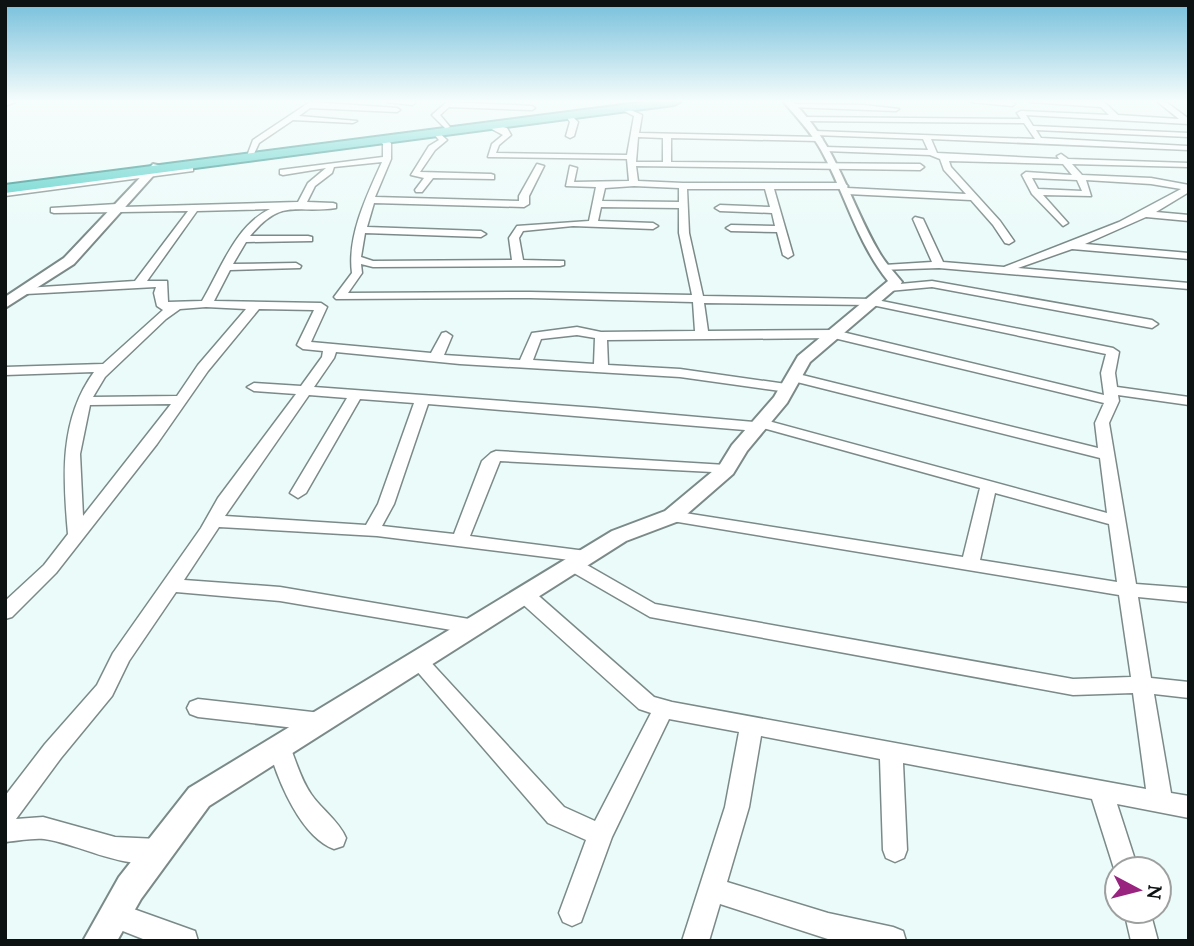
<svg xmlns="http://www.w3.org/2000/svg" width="1194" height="946" font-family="Lora,serif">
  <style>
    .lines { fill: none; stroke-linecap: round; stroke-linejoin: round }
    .minor-casing { stroke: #7b8a88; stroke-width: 3 }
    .tertiary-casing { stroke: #7b8a88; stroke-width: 4 }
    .trunk-casing { stroke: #1e847e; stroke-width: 4 }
    .minor { fill: #fff; fill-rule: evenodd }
    .tertiary { fill: #fff; fill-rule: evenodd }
    .trunk { fill: #52cec7; fill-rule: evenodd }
  </style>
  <rect width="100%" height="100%" fill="#ebfbf9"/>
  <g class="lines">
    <defs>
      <path id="minor" d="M5,102H15L5,106Z
        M310,102L397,108L400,110L397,112L310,108L299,116L357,121L353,123L293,120L259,143L253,156H247L253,140Z
        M387,102H415V103L412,105Z
        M447,102L532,106L535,108L532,110L449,107L440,115L450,127L446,129L432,115Z
        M971,102H1013L1015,104L1012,106Z
        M1030,102H1104L1118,115L1179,119L1158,102H1166L1189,119V124L1026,115L1033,126L1189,133V137L1036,130L1041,138L1187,146L1189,150L931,139L937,153L1059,159L1057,156L1061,154L1068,159L1189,163V167L1072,164L1082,175L1151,178L1189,185V192L1156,212L1189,215V221L1146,217L1085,244L1189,253V259L1072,249L1018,268L1189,283V289L939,268L880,270V266L884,265L932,262L913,219L915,217L923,219L943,262L1004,267L1119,222L1181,189L1151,184L1086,180L1091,196L1043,195L1068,223L1063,226L1032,194L1022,175L1026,172L1072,175L1063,164L949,161L951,167L1000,221L1014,241L1009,244L1005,243L993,225L971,200L847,194L843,191L847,188L966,194L944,170L940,159L930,155L825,151L821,149L825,147L928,150L923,139L814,135L810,133L814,131L1035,139L1024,123L804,121L800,119L804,117L1021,119L1017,113L1021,111L1109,115L1101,107ZM1032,178L1077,180L1082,191L1038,189Z
        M793,104L863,105L899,109L896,111L791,107Z
        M624,107L642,115L639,133L819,137L823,139L819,141L671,138V162L920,164L924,167L920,170L636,166L638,181L683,183H844L848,186L844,189H774L793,255L788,258L783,255L777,232L731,231L726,228L731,225L775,226L772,213L720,211L715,208L720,205L770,207L765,189H687L689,233L703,296L872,299L1113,348L1119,352L1115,373L1117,387L1189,397V405L1118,395L1119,401L1109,423L1136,584L1189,588V602L1138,597L1151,678L1189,682V698L1154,694L1171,793L1189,796V818L1117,804L1138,869H1117V878L1092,799L903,763L907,850L904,858L895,862L886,858L883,850L880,759L761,736L749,807L727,882L828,913L893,927L903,931L906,941H834L720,904L709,941H682L725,807L739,732L669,719L612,837L581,922L572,926L563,922L559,913L586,840L548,823L409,662L412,657L419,654L426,657L564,807L595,821L651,713L639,709L518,600L516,595L518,590H532L654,697L672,702L1146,789L1133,693L1073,695L650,617L567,569L564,565L570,560L377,536L219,527L184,580L280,587L475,620L482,622L485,627L482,632L475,634L280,601L176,592L129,661L112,696L61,758L16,819L43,817L115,837L158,839L167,843L170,851L167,859C128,874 82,844 44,839C32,838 17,841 5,842V796L45,744L97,685L113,653L201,528L218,498L296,394L254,391L247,387L254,383L301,386L322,357L323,351L303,349L297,345L314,310L259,309L208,371L157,444L56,573L12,617L5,619V601L44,565L68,534C63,478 59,420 94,372L5,375V367L103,364L163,310L157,306L154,293L156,287L26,294L20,291L26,288L135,281L188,211L54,213L51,212V208L117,204L122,207L298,202L308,183L326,168L283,175L280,174V170L383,157V144L377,139L381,137L391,143V159L375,197L519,201V196L537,164L544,166L529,196V204L524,207L374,203L367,227L481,231L486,234L481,237L365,233L361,257L373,261L512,260L509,238L517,226L589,221L596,187L566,186L570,166L577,168L574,182L629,181L627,159L488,157L492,144L503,135L488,127V123L507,128L511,135L499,145L496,153L627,155L634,116L622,110ZM638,137L663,138V162H636ZM382,162C367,195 347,236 352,273L334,297L336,299L530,298L693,302L695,331L601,332L577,327L532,333L520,360L444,355L452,336L446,332L442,333L431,353L311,342L327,307L321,303L214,301L230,270L300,268L301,266L296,263L233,264L246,242L312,241V237L308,236H250C283,197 294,214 336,208V204L333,203L307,202L315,186L332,173L334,167ZM634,186L679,188V202L602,201L605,188ZM601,207L679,208V233L692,295L530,292L348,293L362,273L361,264L373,267L560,266L564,265V261L523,260L519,238L523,231L573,226L653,229L658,226L653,223L598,221ZM270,209C235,226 221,269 202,301L168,302L167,281H147L197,211ZM704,303L872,305L1106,354L1101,373L1104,395L834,330L708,331ZM206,307L246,309L198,365L177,396L93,397L105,377L166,319L180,309ZM577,335L595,338L594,364L533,360L541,339ZM834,338L1104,403L1095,423L1098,448L794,373L787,377L789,380L1100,458L1107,513L761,419L754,422L596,408L314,387L334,358L336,352L460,364L680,377L788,392L793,391L795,388L793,385L680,369L608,365L607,340ZM309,395L347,398L290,493L298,498L306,493L360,399L414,403L378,504L366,525L225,516ZM171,404L83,516L80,454L90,405ZM428,404L757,431L763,428L980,488L963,557L672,511L664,516L672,521L1119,595L1131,677L1073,679L655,604L580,561L594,560L597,556L594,552L470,536L500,461L732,473L734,470L732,467L726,465L496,451L491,453L482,461L454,534L382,526L394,504ZM995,493L1109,524L1117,582L980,560Z
        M569,113L578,122L574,136L570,138L566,136L570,122L565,115Z
        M436,130L447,140L435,150L420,172L491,174L494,175V179L433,178L422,192H416L415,190L424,178L411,175L429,146L439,140L432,132Z
        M190,166L193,167V171L5,196V190Z
        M932,281L1152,320L1158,324L1152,328L932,287L889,291L883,288L889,285Z
        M198,699L321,713L329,716L332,722L329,728L321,731L198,717L190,714L187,708L190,702Z
        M280,740L288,742C296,760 300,778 311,794C321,809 339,821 346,838L343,846L334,849C301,837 278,781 269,749L272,742Z
        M114,902L195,931L198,941H148L105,924L101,915L105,906Z
        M1124,911H1150L1158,941H1131Z"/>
      <path id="tertiary" d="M784,102H793C837,145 849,201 879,252C885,263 894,272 902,282L900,285L810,362L787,403L747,451L733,474L679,521L626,541L209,806L141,899L117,941H83L119,877L189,788L612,531L665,511L719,466L732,445L774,397L798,356L888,281C856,241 845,193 821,150C811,132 797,118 784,102Z
        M153,164L162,166L74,264L5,308V297L64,258Z"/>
      <path id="trunk" d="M646,102H680L674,105L5,193V185Z"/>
    </defs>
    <use href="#minor" class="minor-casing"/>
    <use href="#tertiary" class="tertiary-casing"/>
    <use href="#trunk" class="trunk-casing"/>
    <use href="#minor" class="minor"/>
    <use href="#tertiary" class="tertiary"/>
    <use href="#trunk" class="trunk"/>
  </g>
  <linearGradient id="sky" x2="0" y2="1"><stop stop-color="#75bfdb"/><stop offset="0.43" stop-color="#f6fdfc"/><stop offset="1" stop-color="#f6fdfc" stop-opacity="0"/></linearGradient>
  <rect width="1194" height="235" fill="url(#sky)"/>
  <rect width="1194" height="946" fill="none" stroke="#0c1111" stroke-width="14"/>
  <g transform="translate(1138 890) rotate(97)"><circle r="33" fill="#ffffff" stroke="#9ea0a0" stroke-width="2"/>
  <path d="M0-5L12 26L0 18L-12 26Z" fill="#992480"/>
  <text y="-10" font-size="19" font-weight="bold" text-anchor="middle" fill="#0c1111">N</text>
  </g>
</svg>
